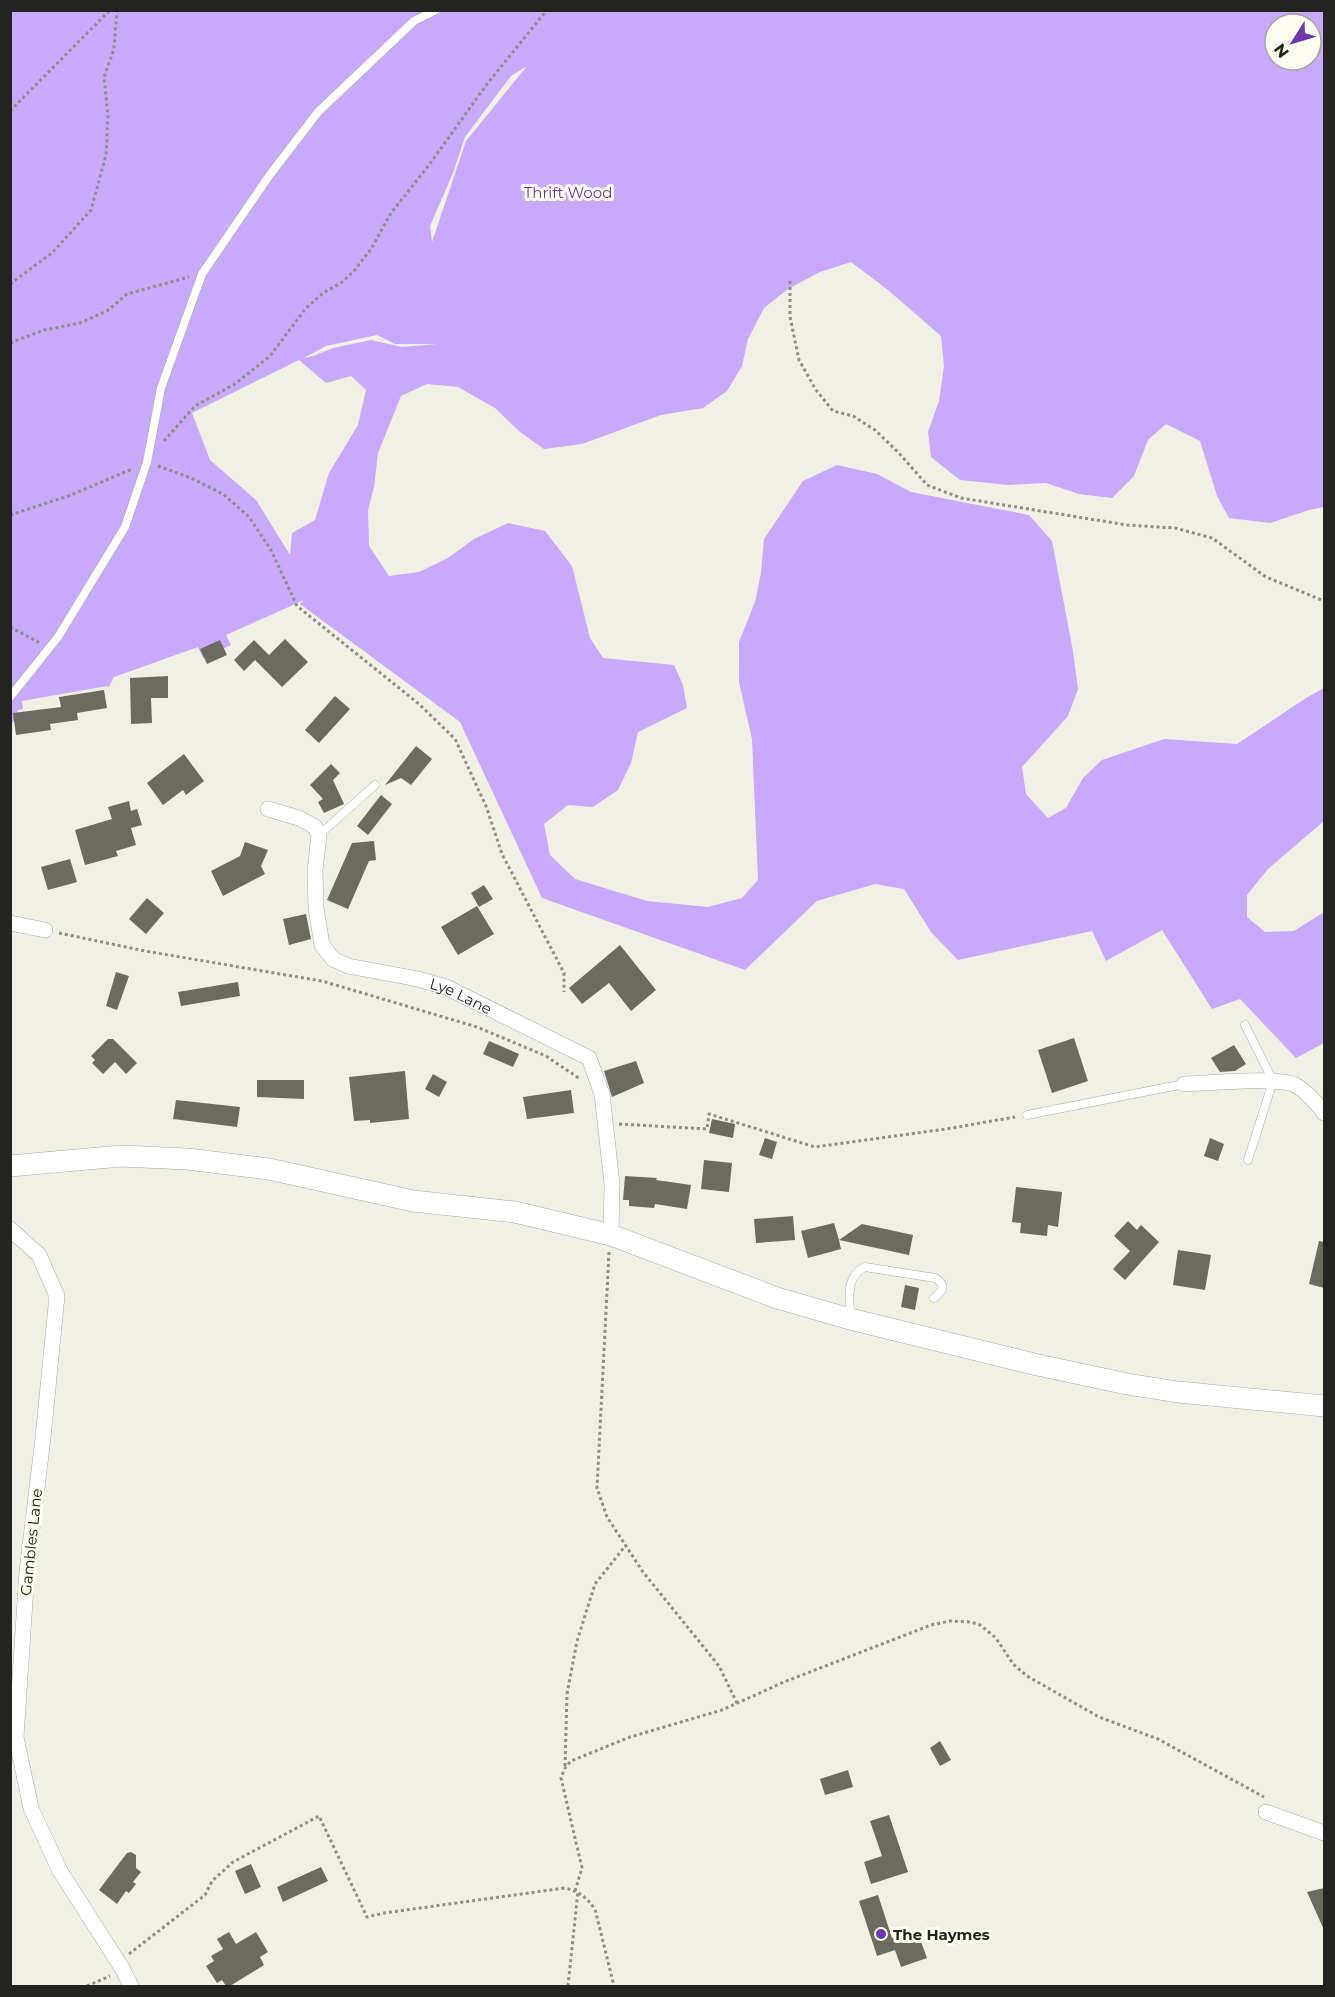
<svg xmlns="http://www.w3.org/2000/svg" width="1335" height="1997" font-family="Montserrat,sans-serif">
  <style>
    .green { fill: #c8a9fc; fill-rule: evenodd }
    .building { fill: #6c6b61 }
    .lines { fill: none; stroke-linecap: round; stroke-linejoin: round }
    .lane-casing { stroke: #acaba0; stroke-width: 9 }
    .street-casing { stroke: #acaba0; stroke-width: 16 }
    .secondary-casing { stroke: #acaba0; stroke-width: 22 }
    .path { stroke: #8f8e86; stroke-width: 3; stroke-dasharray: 3 3; stroke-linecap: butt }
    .lane { stroke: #fff; stroke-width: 8 }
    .street { stroke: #fff; stroke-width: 15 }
    .secondary { stroke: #fff; stroke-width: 21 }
    .poi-dot { fill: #6e37ae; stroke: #fefdf1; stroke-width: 2 }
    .labels { text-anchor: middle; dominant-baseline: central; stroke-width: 6; stroke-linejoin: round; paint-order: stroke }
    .park-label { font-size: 15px; fill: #673a9f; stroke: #fefdf1 }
    .street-label { font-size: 15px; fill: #23231f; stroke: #fefdf1 }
    .poi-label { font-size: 15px; font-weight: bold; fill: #23231f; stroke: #fefdf1; text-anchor: start }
  </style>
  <rect width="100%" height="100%" fill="#f1f0e4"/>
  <path class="green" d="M11,11H1324V507L1309,510L1270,523L1229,518L1217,496L1200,441L1166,424L1148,440L1134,476L1112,498L1079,494L1046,483L1008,485L960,480L931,457L928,432L939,401L944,366L941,336L888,290L851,262L820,272L788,289L764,308L748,339L742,366L727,391L703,408L661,415L582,444L544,449L520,432L495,408L458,387L427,384L401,396L378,453L374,487L368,510L369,546L389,576L419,572L448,558L474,539L508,523L545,531L572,566L590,638L603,658L674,665L683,685L687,708L638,732L631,763L618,790L593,807L568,805L544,824L550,855L575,879L647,901L708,907L742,898L758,880L752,739L739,682V642L755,602L761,573L764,539L803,481L837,465L877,474L911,492L1029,515L1052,541L1073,651L1078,689L1068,716L1022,767L1026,794L1048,818L1066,808L1083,778L1102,760L1164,739L1237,744L1306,698L1324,688V821L1268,869L1247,895V917L1265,932L1294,931L1324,912V1043L1296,1058L1240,999L1212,1009L1162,930L1106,961L1092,931L958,960L931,932L904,889L875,884L817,901L745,970L542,898L460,722L300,604L304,600L226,635L231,645L203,658L198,647L114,677L108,688L107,686L22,701L23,709L18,710L11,727ZM1275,24H1311V60H1275ZM527,66L466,141L432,242L430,226L453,173L465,137L511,76ZM377,335L395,344H437L402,347L371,340L333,348L313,356L304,358L326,346ZM299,360L326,383L351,376L366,390L358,425L329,473L315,520L292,533L290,555L256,500L210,460L192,413Z"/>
  <path class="building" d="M285,639L308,662L282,687L255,660L244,671L234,660L254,640L269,655Z
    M220,640L227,655L207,664L200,649Z
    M168,676V698H151L152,723L131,724L130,678Z
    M104,690L107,708L77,713L78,720L50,724L51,730L16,735L13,713L61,707L59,697Z
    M335,696L350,709L319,743L305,730Z
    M416,746L432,759L411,785L401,778L385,785Z
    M184,754L204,781L186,795L183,790L163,805L147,783Z
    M331,764L340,773L333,780L344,804L324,813L318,802L323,799L310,785Z
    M381,795L392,804L368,835L357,826Z
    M129,801L131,811L137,809L142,825L131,828L136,845L116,851L118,856L85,865L75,830L112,819L108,807Z
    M374,841L376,860L369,861L348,909L327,900L352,843Z
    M245,842L268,850L261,866L265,874L223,896L211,871L240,856Z
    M70,859L77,882L48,890L41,867Z
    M484,885L493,899L479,907L471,893Z
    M147,898L164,913L146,934L129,919Z
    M477,906L494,934L458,955L441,927Z
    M306,914L311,939L289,945L283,919Z
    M620,945L656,990L631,1011L609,983L582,1004L569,988Z
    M116,972L129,976L117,1010L106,1006Z
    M238,982L240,996L181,1006L178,992Z
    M1074,1038L1088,1081L1052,1093L1038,1050Z
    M108,1039H113L137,1063L126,1074L115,1062L103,1074L92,1063L95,1060L91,1056Z
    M489,1041L519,1054L513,1067L483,1054Z
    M1234,1045L1246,1064L1235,1071L1220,1072L1211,1058Z
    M636,1061L644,1083L612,1097L604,1071Z
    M405,1071L409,1119L370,1123V1120L354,1121L349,1077Z
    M433,1074L447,1082L439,1097L425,1089Z
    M257,1080H304V1099L257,1097Z
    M571,1090L574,1113L527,1119L523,1097Z
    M176,1100L240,1107L237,1127L173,1119Z
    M712,1119L735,1124L733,1138L709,1133Z
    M765,1138L777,1142L772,1159L759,1155Z
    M1210,1138L1224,1144L1218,1161L1204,1156Z
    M704,1160L732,1163L729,1192L701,1189Z
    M625,1176L657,1178L656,1180L691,1185L687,1209L655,1204L654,1208L629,1206V1200H623Z
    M1016,1187L1062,1192L1058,1227L1048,1225L1047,1236L1020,1233L1021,1223L1012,1222Z
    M793,1216L795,1240L756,1243L754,1219Z
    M1128,1221L1137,1230L1141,1225L1159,1242L1125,1280L1113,1269L1130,1251L1114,1236Z
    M834,1223L839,1240L862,1224L913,1235L909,1255L839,1240L841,1249L808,1258L801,1231Z
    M1319,1241L1324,1242V1288L1309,1284Z
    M1178,1250L1211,1255L1205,1290L1173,1285Z
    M905,1285L919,1288L915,1310L901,1307Z
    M940,1741L951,1760L940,1766L930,1748Z
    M848,1770L853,1787L825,1795L820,1779Z
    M889,1815L908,1872L871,1884L864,1862L882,1856L870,1821Z
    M131,1852L136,1855V1868L141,1872L133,1882L136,1884L129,1893L126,1891L117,1904L99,1890L127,1853Z
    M251,1864L261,1887L245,1894L235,1871Z
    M321,1867L328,1881L283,1902L277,1887Z
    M1324,1888V1930L1307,1892Z
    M878,1895L892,1938L917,1931L927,1958L901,1967L895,1950L877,1956L859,1901Z
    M229,1932L236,1944L256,1932L268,1952L260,1957L264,1965L230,1986H226L222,1980L217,1983L206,1966L214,1961L211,1956L223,1949L217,1939Z"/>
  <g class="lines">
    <defs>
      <path id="lane" d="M10,697L58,637L125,527L147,462L161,388L202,274L269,176L318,112L414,21L436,10
        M319,835L375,785
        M1245,1025L1273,1081L1248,1160
        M1027,1115L1184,1084
        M850,1317C850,1299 845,1276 865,1267L935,1278C947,1285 943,1291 934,1298"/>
      <g id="street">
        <path id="s1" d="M268,809L299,818L315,827L319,835L315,871L316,908L322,945L333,959L348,966L418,979L446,987L589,1058L602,1094L612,1184L611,1235"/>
        <path d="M10,923L45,930"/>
        <path d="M1184,1084C1210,1083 1271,1077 1293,1084C1303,1088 1319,1105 1324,1113"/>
        <path d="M10,1229L39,1255L57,1296L43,1438L27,1571L16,1737L31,1808L60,1871L122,1968L131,1986"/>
        <path d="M1266,1812L1324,1833"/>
      </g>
      <path id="secondary" d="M10,1166L121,1156L187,1159L269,1169L413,1201L515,1212L611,1235L777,1298L850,1319L1038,1365L1127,1384L1178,1392L1324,1406"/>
    </defs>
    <use href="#lane" class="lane-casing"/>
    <use href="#street" class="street-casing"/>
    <use href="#secondary" class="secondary-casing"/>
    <path class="path" d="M10,111L110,10
      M790,281V317L799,360L816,390L833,411L853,416L875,430L898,452L927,485L961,498L1127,525L1175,528L1212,538L1266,577L1324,601
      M10,284L52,253L91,210L106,155L108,116L104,77L114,49L117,10
      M10,343L44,330L80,323L107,311L127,294L189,277
      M164,441L195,406L235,384L270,356L306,308L323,293L341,283L354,271L371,249L391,213L429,165L487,84L547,10
      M158,466L191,478L223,494L249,517L271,550L297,606L419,704L455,739L486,806L502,854L564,973V992
      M10,515L71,495L132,469
      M10,627L40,643
      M59,933L145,951L322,981L477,1027L546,1056L580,1079
      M619,1124L707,1129L709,1114L815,1147L946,1129L1015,1117
      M609,1252L597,1488L607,1517L643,1572L719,1666L737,1703
      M565,1766L567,1694L577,1641L595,1584L626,1545
      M575,1891L582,1868L561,1778L565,1768L571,1761L630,1737L722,1710L784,1682L931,1625L950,1621L971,1622L980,1625L996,1638L1013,1664L1027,1676L1099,1717L1158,1739L1264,1797
      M129,1954L205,1895L212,1881L233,1862L319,1816L367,1917L384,1913L565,1888C580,1892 586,1897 595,1909L614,1986
      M87,1986L110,1976
      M568,1986L578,1891"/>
    <use href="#lane" class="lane"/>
    <use href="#street" class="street"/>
    <use href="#secondary" class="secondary"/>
  </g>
  <circle class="poi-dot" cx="881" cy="1934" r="6"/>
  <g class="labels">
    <g class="park-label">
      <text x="568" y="192">Thrift Wood</text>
    </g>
    <g class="street-label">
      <text stroke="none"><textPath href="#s1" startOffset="322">Lye Lane</textPath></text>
      <text transform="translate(31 1542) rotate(-84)">Gambles Lane</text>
    </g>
    <g class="poi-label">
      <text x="893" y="1934">The Haymes</text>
    </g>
  </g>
  <rect width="1335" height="1997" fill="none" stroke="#23231f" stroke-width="24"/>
  <g transform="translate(1293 42) rotate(233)"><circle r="28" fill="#fefdf1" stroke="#a6a69d" stroke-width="1.5"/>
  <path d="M0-4.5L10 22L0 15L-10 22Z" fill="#6e37ae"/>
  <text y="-9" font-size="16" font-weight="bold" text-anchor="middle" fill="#23231f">N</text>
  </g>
</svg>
